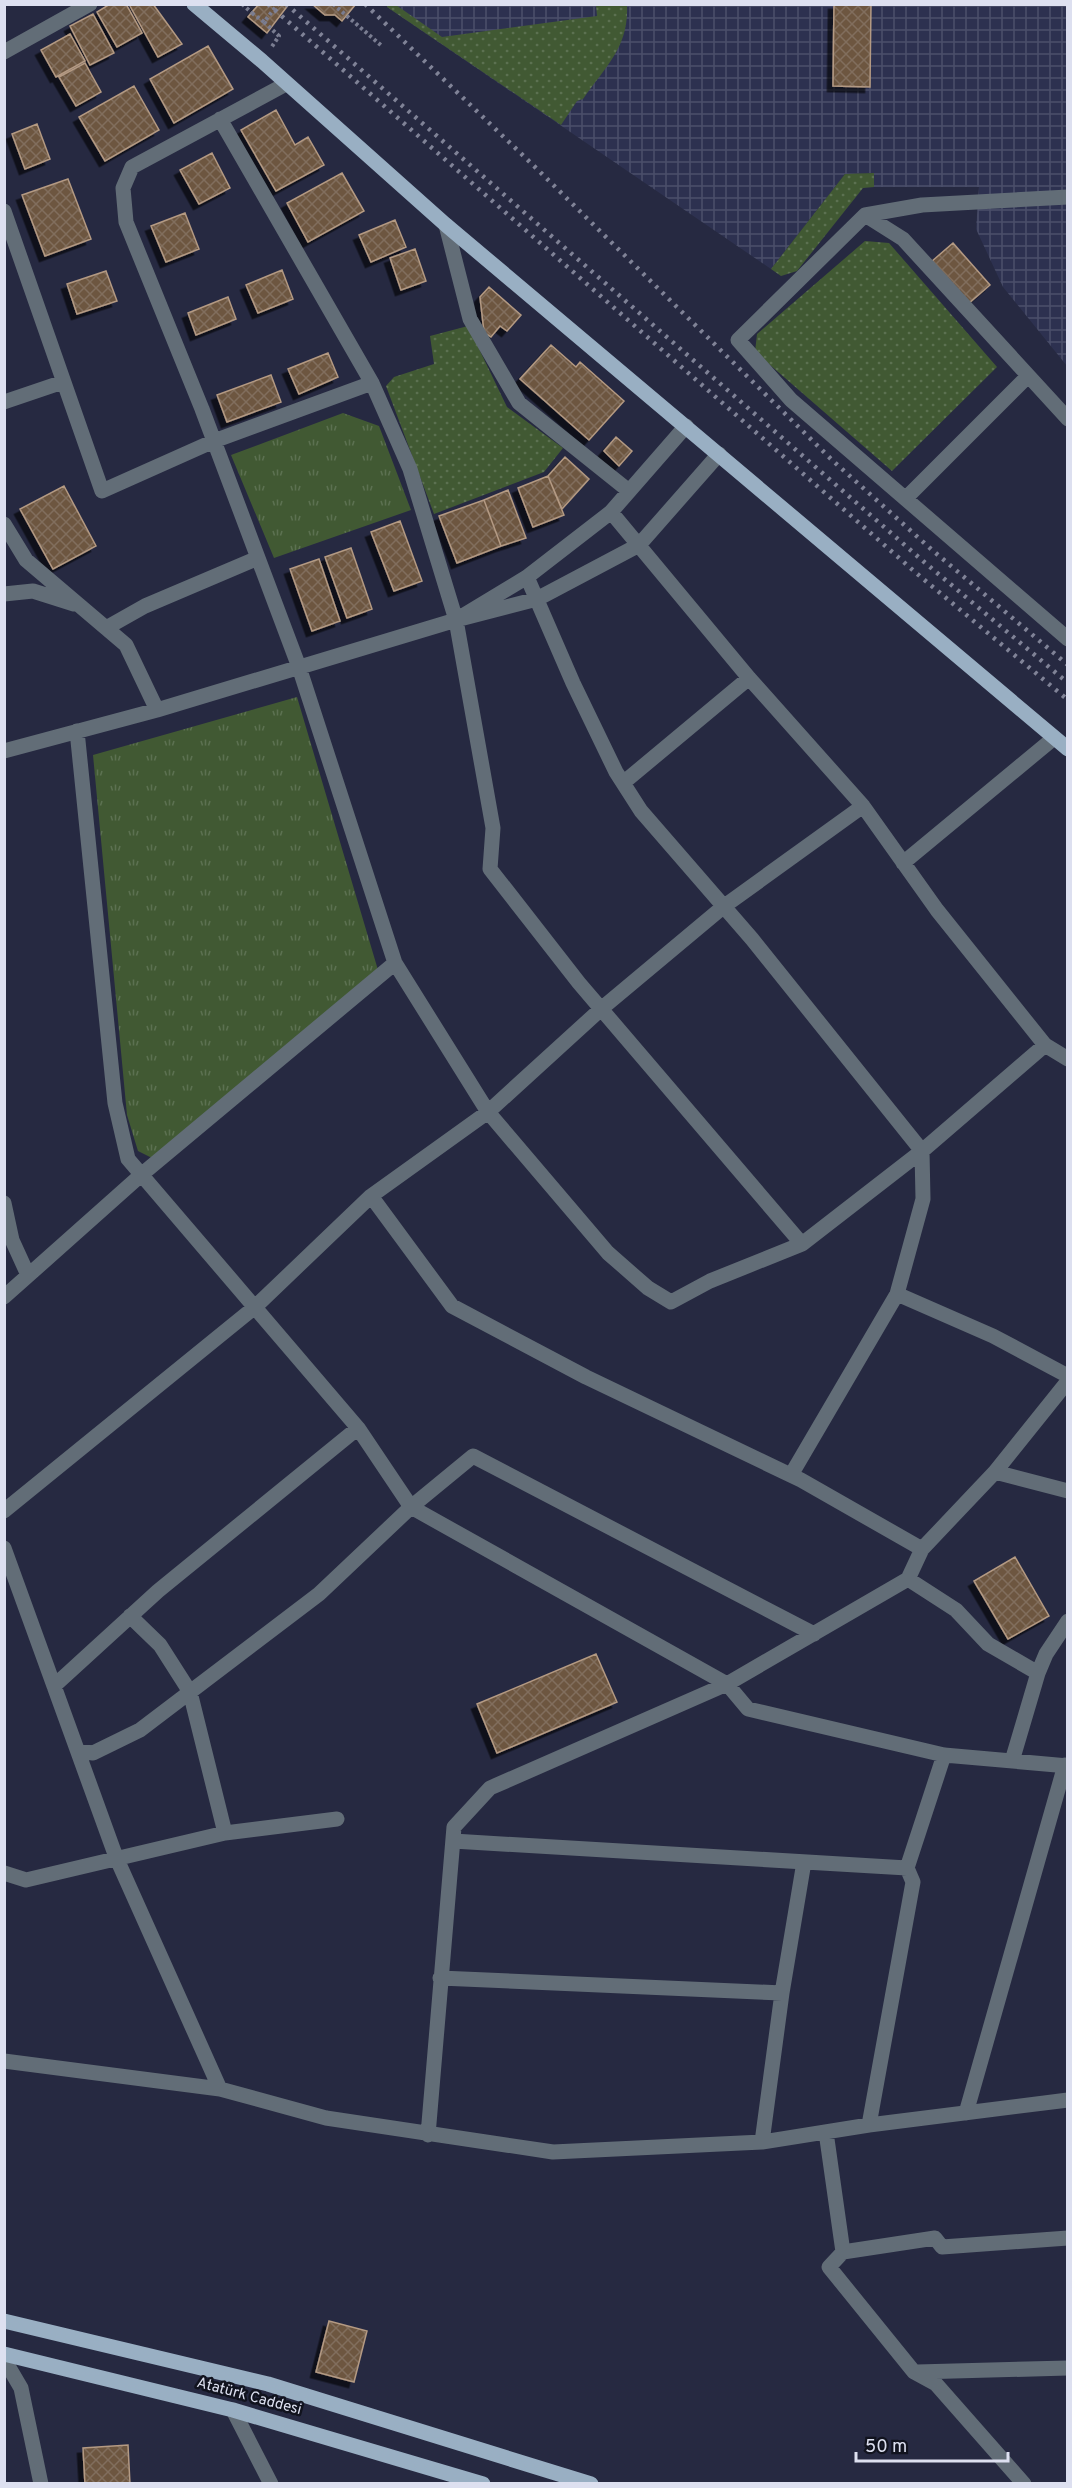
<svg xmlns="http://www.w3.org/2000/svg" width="1072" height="2488" font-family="Overpass,sans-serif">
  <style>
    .industrial { fill: url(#industrial-grid) }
    .grass { fill: url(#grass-dots) }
    .park { fill: url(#park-tufts) }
    .building { fill: url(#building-cross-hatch); stroke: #b49a83; stroke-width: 1.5; filter: url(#shadow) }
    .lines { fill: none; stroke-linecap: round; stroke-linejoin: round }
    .path { stroke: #7a7d91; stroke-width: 4; stroke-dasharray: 3 3; stroke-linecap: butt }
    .minor { stroke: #626d77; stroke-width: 15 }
    .major { stroke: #99afc3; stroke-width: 15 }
    .rail { stroke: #808397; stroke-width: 4.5; stroke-dasharray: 3 6; stroke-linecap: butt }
    .path-bridge { stroke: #7a7d91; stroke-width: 4; stroke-dasharray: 3 3; stroke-linecap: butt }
    .labels { text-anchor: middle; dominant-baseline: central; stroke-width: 5; stroke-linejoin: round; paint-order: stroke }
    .street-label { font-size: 15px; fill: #dde0f0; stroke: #11131e }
  </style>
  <defs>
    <pattern id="industrial-grid" width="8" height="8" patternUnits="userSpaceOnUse" patternTransform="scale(1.5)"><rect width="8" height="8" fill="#2d3150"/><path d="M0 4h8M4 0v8" fill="none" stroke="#4b4f6a"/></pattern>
    <pattern id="grass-dots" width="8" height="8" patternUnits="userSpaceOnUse" patternTransform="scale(1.5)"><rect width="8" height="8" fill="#415933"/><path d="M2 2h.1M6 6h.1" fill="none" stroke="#5c7151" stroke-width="1.8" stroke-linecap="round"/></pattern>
    <pattern id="park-tufts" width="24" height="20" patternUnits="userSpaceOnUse" patternTransform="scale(1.5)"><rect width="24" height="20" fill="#415933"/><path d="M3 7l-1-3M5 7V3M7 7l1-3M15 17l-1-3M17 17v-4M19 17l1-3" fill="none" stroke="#5c7151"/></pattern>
    <pattern id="building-cross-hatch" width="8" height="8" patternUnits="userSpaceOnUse" patternTransform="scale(1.5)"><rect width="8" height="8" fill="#6d5641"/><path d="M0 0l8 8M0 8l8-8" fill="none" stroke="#816e5d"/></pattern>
    <filter id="shadow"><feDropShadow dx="-5.5" dy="5.5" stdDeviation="0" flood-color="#0009"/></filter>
  </defs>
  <rect width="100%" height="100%" fill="#262941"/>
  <path class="industrial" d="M387,5H1067V366L1003,287L976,229L979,187H874L873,173L845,174L771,269L387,7Z"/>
  <path class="grass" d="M387,5H396L442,37L597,16L596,5H627C629,47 606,66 583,99L577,101L561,125L387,7Z
    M874,173V187L863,188L797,271L781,276L771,269L845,174Z
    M865,241L889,243L997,367L892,471L755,352L757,334Z
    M468,326L507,407L563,448L544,472L434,514L386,386L394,377L434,364L430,336Z"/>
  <path class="park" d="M343,413L379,426L411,510L274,558L231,455Z
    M297,697L378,970L152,1158L138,1151L127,1115L93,755Z"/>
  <path class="building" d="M110,4H126L142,33L117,47L97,12Z
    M132,4H153L182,44L158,57L130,6Z
    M259,4H289L267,33L248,17Z
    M312,4H356L342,21L335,15H325Z
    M834,4H871L870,87L833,86Z
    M93,14L114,53L90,65L70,26Z
    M70,34L85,61L56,77L41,50Z
    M208,46L233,89L174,123L150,79Z
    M85,63L101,92L76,106L59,77Z
    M134,86L159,130L105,161L79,117Z
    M276,110L295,145L308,137L324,165L276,191L241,130Z
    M37,124L50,159L25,169L12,134Z
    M212,153L230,188L199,204L180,170Z
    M342,173L364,211L308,242L287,203Z
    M68,179L91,239L45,256L22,195Z
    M185,213L199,249L166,262L151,226Z
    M395,220L406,247L371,262L359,235Z
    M953,243L990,285L968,304L931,262Z
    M415,249L426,281L401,290L390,258Z
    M282,270L293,299L258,313L246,285Z
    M106,271L117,301L77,314L67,284Z
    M489,287L521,315L507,331L500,326L491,337L484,332L480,297Z
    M228,297L236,319L196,335L188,313Z
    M551,345L576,367L580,362L624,401L589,440L520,379Z
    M328,353L338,377L299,394L288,369Z
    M271,375L281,402L227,422L217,395Z
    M616,437L632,451L619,466L604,451Z
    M565,457L589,479L562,509L548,476Z
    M548,476L564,515L533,527L518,488Z
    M64,486L96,546L53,569L20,509Z
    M508,490L526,538L501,546L484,500Z
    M484,500L501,546L457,563L439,516Z
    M400,521L422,581L394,591L371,532Z
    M351,548L372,609L347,618L325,557Z
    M319,559L340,621L312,631L290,569Z
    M1015,1557L1049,1616L1008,1639L974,1581Z
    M596,1654L617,1702L497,1753L477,1704Z
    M329,2321L367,2331L354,2382L316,2372Z
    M128,2445L130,2484H85L83,2448Z"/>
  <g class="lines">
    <path class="path" d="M242,4L252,13
      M333,4L383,47
      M264,22L279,36L271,48"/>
    <path class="minor" d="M4,52L90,4
      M286,84L132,167L123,188L126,222L202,409L299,667L395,963L488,1112L608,1253L648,1288L671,1302L710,1281L802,1244L922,1151L752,939L641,811L616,772L573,683L527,577
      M220,119L372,383L410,469L456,620L493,828L490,869L579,983L802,1244
      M1068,197L922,205L865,215L738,340L791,400L1068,639
      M4,211L102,491L214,441L372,383
      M865,215L903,239L1068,419
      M446,225L470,319L519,403L629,491
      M4,402L63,382
      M686,426L611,512L527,577L456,620L537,599L639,545L719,454
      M907,497L1027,377
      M611,512L749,678L863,806L937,910L1045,1045L1068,1059
      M4,524L26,560L126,645L157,710
      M4,594L33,591L74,604
      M106,628L145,606L258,558
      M77,731L115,1103L128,1159L358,1428L411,1507L727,1684L748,1709L944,1755L1068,1766
      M4,751L157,710L456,620
      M623,783L749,678
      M903,863L1054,738
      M371,1196L452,1306L586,1377L801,1480L922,1549
      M4,1203L12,1240L28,1275
      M897,1294L993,1336L1068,1376
      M4,1297L141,1175L395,963
      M995,1472L1068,1491
      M791,1475L897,1294L923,1199L922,1151L1045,1045
      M4,1511L255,1307L371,1196L488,1112L601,1009L723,907L863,806
      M4,1548L116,1857L220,2089
      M908,1579L956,1610L988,1644L1038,1673
      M130,1616L160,1645L190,1692L225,1833
      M54,1686L158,1591L358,1428
      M78,1751L93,1753L140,1730L319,1594L411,1507L473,1456L814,1634
      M1012,1761L1038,1673L1046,1654L1068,1621
      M453,1841L907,1868
      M4,1873L26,1880L225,1833L337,1819
      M440,1978L782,1993
      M4,2061L220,2089L326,2118L553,2152L762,2142L869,2125L1068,2100
      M966,2113L1065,1765
      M869,2125L913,1882L907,1868L944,1755
      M826,2132L843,2252L829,2267L914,2372L936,2384L1024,2484
      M428,2135L454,1827L490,1788L727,1684L908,1579L922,1549L995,1472L1068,1381
      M762,2142L782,1993L804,1862
      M843,2252L935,2238L942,2247L1068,2238
      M4,2359L21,2388L41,2484
      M917,2372L1068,2368
      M233,2410L271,2484"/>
    <path class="major" d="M194,4L262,61L446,225L1068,749
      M4,2321L268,2384L591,2484
      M4,2354L233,2410L483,2484"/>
    <path class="rail" d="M268,4L915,572L1068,700
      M286,4L923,561L1068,683
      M365,4L533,165L832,460L931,549L1068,665"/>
    <path class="path-bridge" d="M252,13L264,22L278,4"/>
  </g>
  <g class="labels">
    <g class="street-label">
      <text transform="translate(249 2397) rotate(15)">Atatürk Caddesi</text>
    </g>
  </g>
  <rect width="1072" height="2488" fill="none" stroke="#dde0f0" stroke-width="12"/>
  <path d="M856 2452v9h152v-9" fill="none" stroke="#dde0f0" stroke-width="3"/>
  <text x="865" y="2452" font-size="18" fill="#dde0f0" stroke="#11131e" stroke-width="4.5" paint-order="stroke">50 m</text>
</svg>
